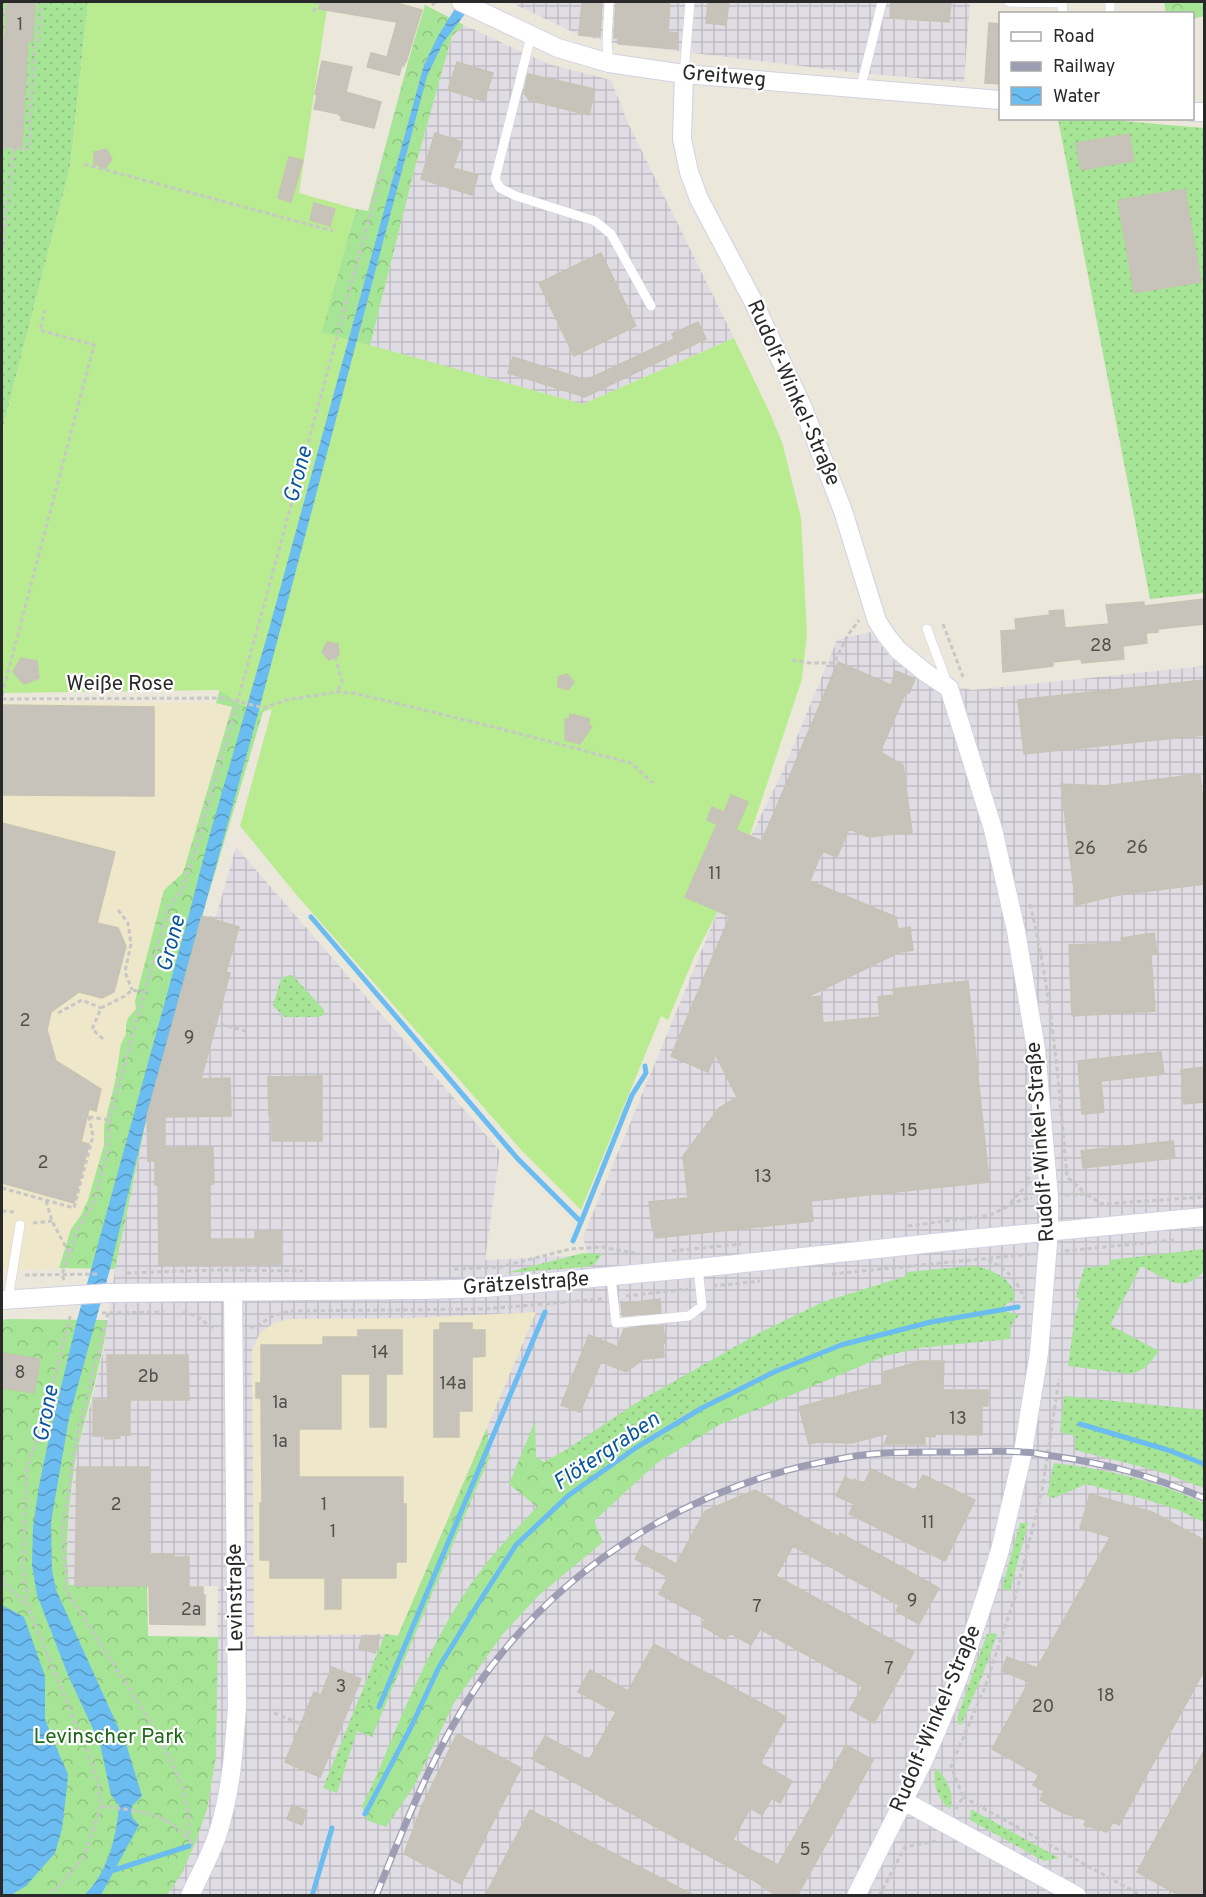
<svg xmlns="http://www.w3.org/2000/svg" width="1206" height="1897" font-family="Overpass,sans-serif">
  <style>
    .industrial { fill: url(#industrial-grid) }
    .education { fill: #eee7c9 }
    .grass { fill: url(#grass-dots) }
    .forest { fill: url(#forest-crowns) }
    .pitch { fill: #b9ec91 }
    .water { fill: url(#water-waves) }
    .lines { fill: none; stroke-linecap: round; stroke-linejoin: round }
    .stream { stroke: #6bbcf1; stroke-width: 5 }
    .building { fill: #c7c3ba; stroke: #c7c3b4; stroke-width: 1.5 }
    .lane-casing { stroke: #d0d1e3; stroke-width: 10 }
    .street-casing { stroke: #d0d1e3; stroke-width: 20 }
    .path { stroke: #c7c7c7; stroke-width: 3; stroke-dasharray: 4.5 3; stroke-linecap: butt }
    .lane { stroke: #fff; stroke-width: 9 }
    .street { stroke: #fff; stroke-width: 18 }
    .rail-casing { stroke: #9d9eb4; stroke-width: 7 }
    .rail { stroke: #fff; stroke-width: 4.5; stroke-dasharray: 14; stroke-linecap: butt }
    .labels { text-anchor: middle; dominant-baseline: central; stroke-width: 4.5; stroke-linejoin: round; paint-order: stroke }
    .number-label { font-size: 18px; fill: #50504d }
    .street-label { font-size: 21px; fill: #292929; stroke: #fff }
    .park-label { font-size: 21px; fill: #1e6818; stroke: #fff }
    .water-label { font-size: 22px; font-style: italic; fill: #0a579c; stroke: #fff }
  </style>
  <defs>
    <pattern id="industrial-grid" width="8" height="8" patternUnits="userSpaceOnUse" patternTransform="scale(1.5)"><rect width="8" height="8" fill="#dfdce4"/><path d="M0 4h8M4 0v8" fill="none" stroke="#bfbdc4"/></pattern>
    <pattern id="grass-dots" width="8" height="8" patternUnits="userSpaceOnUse" patternTransform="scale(1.5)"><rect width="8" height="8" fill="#a6e496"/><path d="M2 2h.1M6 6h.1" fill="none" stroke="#8fc481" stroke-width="1.8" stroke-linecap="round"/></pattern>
    <pattern id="forest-crowns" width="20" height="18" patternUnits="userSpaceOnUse" patternTransform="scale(1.5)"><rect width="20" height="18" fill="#a6e496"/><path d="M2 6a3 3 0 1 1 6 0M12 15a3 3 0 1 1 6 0" fill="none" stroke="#8fc481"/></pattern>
    <pattern id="water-waves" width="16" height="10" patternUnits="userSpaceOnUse" patternTransform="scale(1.5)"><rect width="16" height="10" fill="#6bbcf1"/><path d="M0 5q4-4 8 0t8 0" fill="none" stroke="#5899c3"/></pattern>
  </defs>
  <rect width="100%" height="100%" fill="#ece7db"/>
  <path class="industrial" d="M510,2H970L964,82L859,73L619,44L579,35Z
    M464,25L548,64L611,80L628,123L734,338L583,404L370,346L413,175L452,36Z
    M870,632L892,659L923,681L973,690L1204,666V1895H167L182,1873L196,1841L207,1809L216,1757L218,1586H69L67,1564L68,1524L76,1453L92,1399L104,1348L115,1269L147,1116L202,916H216L236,847L500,1151L485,1260L588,1255L583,1237L718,911L744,850L783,771L837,640Z"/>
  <path class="education" d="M2,703H216L232,706L183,873L164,890L135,1001L136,1009L131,1014L126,1025V1034L118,1057L115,1082L104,1126V1145L88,1200L81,1215L70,1229L59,1268L2,1270Z
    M536,1312L399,1636L385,1634L254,1636L252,1350L260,1333L274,1323L287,1319L414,1318Z"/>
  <path class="grass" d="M2,2H88L70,168L2,431Z
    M1058,119H1100L1204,128V593L1150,599Z
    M290,975L294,977L324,1010V1015L318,1017H285L273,1006L281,978Z
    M1204,1249V1271C1183,1296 1164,1277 1141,1266L1110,1325L1159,1351C1151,1362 1144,1372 1129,1374L1068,1366L1075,1316L1080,1299L1076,1297L1084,1268L1110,1265V1260Z
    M583,1253L602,1254L595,1264L587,1267L505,1273Z
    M972,1266C989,1267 1015,1279 1015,1299L1005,1305L1004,1311L1019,1315L1011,1325L1010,1339L919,1348L885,1356L841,1342C809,1355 775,1367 744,1383C693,1408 644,1438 597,1469L569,1448L636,1403L761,1332L823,1302L906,1276L907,1272Z
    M1064,1396L1204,1410V1488L1158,1471L1075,1450V1436L1060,1432Z
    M1054,1463C1107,1469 1156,1481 1204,1503V1522L1176,1509L1144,1499L1086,1484L1054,1498L1047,1496Z
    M1020,1523H1028L1010,1591L1002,1588Z
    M992,1633L997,1634L983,1674L961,1725H959L957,1718L987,1634Z
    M385,1634L399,1636L357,1731L337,1793L323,1788Z
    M935,1768C947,1776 955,1796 950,1809C937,1798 933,1786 935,1768Z
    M971,1809L1059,1858L1044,1861L970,1820Z"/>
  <path class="forest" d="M1164,2H1204V16L1193,19L1192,14L1166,13Z
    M425,5L464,25L452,36L413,175L370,346L272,708L263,712L202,916L147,1116L115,1269L59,1268L71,1229L81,1215L88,1200L104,1145V1126L115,1082L121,1044L126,1034V1025L128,1018L136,1009L135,1001L164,890L183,873L232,707L216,703L356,209L368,211L408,62Z
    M9,1319L108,1320C101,1365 88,1407 77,1451C74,1462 74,1473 72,1483C68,1517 65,1551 69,1585L147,1586L148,1636L218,1637L216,1757L207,1809L196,1841L182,1873L167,1895L2,1896V1320Z
    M842,1342L885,1356L719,1425L657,1463L594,1521L603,1542L539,1595L502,1635L454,1703L414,1786L386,1827L367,1820L362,1806C380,1771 393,1733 410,1697C430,1652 452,1608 482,1569C499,1547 518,1527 537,1507L509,1484L535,1421L536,1457L544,1462L569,1448L597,1469C645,1438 693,1408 744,1383C775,1367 809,1354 842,1342Z
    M487,1428L490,1456L372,1737L357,1731Z"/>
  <path class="pitch" d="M88,2H328L299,193L356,209L322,332L583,404L734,338L768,409L782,442L801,518L807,634L802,679L750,835L718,911L695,955L668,1020L661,1016L581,1210L522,1151L294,892L240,826L272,709C251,715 235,701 219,690L2,693V431L70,168Z"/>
  <path class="water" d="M459,2H474L443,43L427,76L259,710L147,1116L110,1269L69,1418L51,1522L52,1570L56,1590L127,1747L142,1796L132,1806L131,1816L139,1825L101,1895H84C107,1875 117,1836 119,1805L111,1795L100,1744L68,1675L37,1595L32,1565L33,1527L39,1486L51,1429L77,1320L188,918L209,837L269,629L424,65L438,36Z
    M2,1605L24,1617L45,1676V1719L55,1745L68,1774L67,1787L62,1829L55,1853L26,1886L11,1895H2Z"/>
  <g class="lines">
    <path class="stream" d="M311,917L517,1158L581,1222L573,1241
      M581,1222L632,1095L646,1073L645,1066
      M1080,1424L1168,1450L1204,1464
      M379,1707L545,1312
      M365,1814L411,1727L439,1667L481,1599L516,1545L569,1495L637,1447L702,1408L774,1372L841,1345L931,1322L1018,1307
      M111,1871L189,1846
      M312,1896L332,1828"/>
  </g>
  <path class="building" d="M7,2H35L33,41H28L22,147L2,146V39H5Z
    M320,2H393L422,10L406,62L405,61L404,66L402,65L399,75L367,67L371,53L387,57L397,22L319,9Z
    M582,2H602L600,37L579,35Z
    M616,2H670L668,32L677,33L676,49L619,44V38H614Z
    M708,2H729L726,25L706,23Z
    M891,2H951L949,22L890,18Z
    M989,23L1000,24V84L985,83Z
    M322,61L352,67L346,92L381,102L374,128L341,120V116L339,115V114L314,109L317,95L315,94Z
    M457,62L493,73L484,101L448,90Z
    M528,74L595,89L589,115L529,100L524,93Z
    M435,133L462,142L453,168L478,175L472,195L421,179Z
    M1129,134L1134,161L1081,170L1076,143Z
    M106,149L112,159L105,168L94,164V152Z
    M289,157L303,160L291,202L278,198Z
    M1185,189L1201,282L1134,293L1118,200Z
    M314,203L335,209L330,226L310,220Z
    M601,253L636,326L574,356L539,283Z
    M698,322L706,339L585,397L508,373L513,357L586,380L674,339L672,334Z
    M1204,599V624L1158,629V632L1146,633L1147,643L1123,646L1124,659L1082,663L1081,659L1053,662V666L1003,672L1001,631L1016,630L1015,619L1050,615L1049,611L1063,610L1065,628L1109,624L1106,605L1144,602V606Z
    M327,642L338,644L339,655L329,660L322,652Z
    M21,658L37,661L39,678L24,684L13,672Z
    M838,662L891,685L896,671L915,679L909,693L906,692L880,752L903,765L912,832L869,837L849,829L837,857L822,851L810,881L896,917L898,929L910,927L913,950L900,952L805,998L820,996L823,1023L880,1017L878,997L894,995L893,989L968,981L989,1182L811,1201L813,1221L656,1238L655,1228H652L649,1202L688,1198L683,1156L719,1108L737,1097L715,1054L708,1072L671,1056L730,916L685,897L717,824L707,820L712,807L724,812L731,795L748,802L736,830L762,841Z
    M567,674L574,682L568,690L558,687V677Z
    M1204,680V735L1024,754L1018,700Z
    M2,705L154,707V796L2,795Z
    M570,714L590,719L588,725L592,726L580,744L565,740V719H569Z
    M1200,774L1204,812V884L1118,895L1076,905L1061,784L1104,786Z
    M2,823L115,852L97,923L118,928L126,946L114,992L102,998L79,992L51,1012L47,1030L56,1061L101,1089L96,1111L89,1109L81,1142L89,1144L74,1203L2,1183Z
    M202,916L239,927L226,972L230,973L201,1079L230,1078L231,1116L165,1117V1148L213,1147L214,1184L209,1185L210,1239H255V1232L281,1231V1264L159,1265L158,1185H155V1161H148L147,1116Z
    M1154,933L1157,954L1151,955L1155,1011L1072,1016L1069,945L1122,943L1121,938Z
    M1161,1052L1164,1074L1101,1081L1104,1112L1082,1114L1078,1061Z
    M1204,1067V1102L1184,1104L1181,1070Z
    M322,1076V1141H272V1116H269L268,1077Z
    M1173,1141L1175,1158L1083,1168L1081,1151Z
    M660,1299L661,1312L623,1316L621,1304Z
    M440,1323H472V1330H485V1356L472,1357V1411H459V1437H434V1330H440Z
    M663,1325L665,1343H663L664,1357L644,1359L626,1372L601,1362L580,1412L561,1405L589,1335L618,1347L624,1329Z
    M358,1330H402V1374H386V1427H370V1374H341V1429H299V1477H403V1504H406V1562H396V1578H341V1609H325V1578H270V1560H260V1503H262L261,1398H256V1383H261V1345H323V1337H358Z
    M2,1353L40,1359L34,1393L2,1388Z
    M107,1355H188L189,1400H130V1435H120V1438L105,1439V1436H93V1400H108Z
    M922,1361H944L943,1390H988V1406H982V1435L935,1434V1437L925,1436V1444H884L889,1433L852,1443L818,1442L809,1444L799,1407L883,1384V1372Z
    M77,1467H149V1554H174V1557H189V1587H203V1595H205V1625L150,1624L149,1586H75Z
    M871,1469L915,1490L923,1475L975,1500L945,1561L849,1514L854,1504L836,1496L845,1477L853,1481L854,1479L864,1484Z
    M755,1490L839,1537L840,1533L939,1588L919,1624L896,1611L899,1605L793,1546L776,1576L914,1652L874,1723L850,1709L863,1686L760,1629L751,1645L730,1633L726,1640L702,1626L705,1619L659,1594L668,1577L635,1559L642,1545L676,1564L705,1511Z
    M1090,1494L1152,1512L1204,1540V1671L1119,1825L1113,1822L1107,1832L1084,1825L1086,1820L1063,1813L1040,1800L1044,1791L1033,1785L1039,1775L992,1749L1029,1682L1002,1671L1007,1657L1037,1668L1110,1537L1080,1528Z
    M362,1636H380L375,1653L359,1648Z
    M654,1644L786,1717L760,1763L792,1781L780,1803L772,1798L762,1815L750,1808L733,1840L778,1865L846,1745L873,1760L797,1896H777L753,1880L532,1759L545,1736L589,1760L616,1712L578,1692L590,1670L628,1691Z
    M332,1667L361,1679L320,1777L285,1762L314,1692L321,1695Z
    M457,1734L521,1768L461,1884L404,1854L422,1806Z
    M1204,1751V1896H1180L1137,1872Z
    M292,1805L307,1811L302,1825L287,1819Z
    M530,1810L695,1896H485Z"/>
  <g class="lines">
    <defs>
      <path id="lane" d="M1009,2L1062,3L1063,14
        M1110,14V2
        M531,36L495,179L500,188L516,196L595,221L611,234L651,306
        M609,63L607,42L609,2
        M684,74L690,2
        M860,90L882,2
        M927,629L947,683
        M611,1277L616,1323L689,1316L702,1306L698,1268
        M8,1299L20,1225"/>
      <path id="street" d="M461,2L558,48L609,63L684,74L1000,100
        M684,74L682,139L689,172L699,199L753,301L803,408L843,511L877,621L886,635L898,650L926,673L949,688L993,829L1016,931L1036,1049L1049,1197V1231L1039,1353L1023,1452L1000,1550L986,1595L959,1676L940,1723L923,1762L856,1896
        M1192,112H1204
        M2,1300L108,1293L421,1290L485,1288L698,1268L971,1239L1204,1217
        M904,1801L1077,1896
        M190,1896C199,1876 210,1856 217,1836C231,1794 234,1750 237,1707L233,1293"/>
    </defs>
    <use href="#lane" class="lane-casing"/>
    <use href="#street" class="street-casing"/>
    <path class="path" d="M432,5L436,2
      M2,11H6
      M314,12L316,2
      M2,148L29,149L34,48L39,39L41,2
      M84,164L333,231
      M2,250L14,148
      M943,624L963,677
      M335,657L342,681L337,692
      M792,660L809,663H834L848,635L859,620
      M2,695L94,345L40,330L45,310
      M2,699L226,698L264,708L286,700L337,692L354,693L494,727L631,763L653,783
      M1030,904C1052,994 1059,1086 1067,1177L1086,1194
      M118,910L128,923L131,944L125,972L132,990
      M58,1013L82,1000L101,1008
      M213,1022L249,1032
      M103,1039L92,1029L101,1008L125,996L132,990L143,992
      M89,1117L110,1120
      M2,1188L74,1208L93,1136L89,1117L81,1115
      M1065,1195L1086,1194L1102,1204L1204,1197
      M46,1201L52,1221L69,1253
      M1010,1203L1026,1186L1029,1177
      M2,1211L15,1212
      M33,1223L52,1221
      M908,1226L990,1215L1023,1199L1032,1198
      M672,1251L741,1244
      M1065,1251L1175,1240
      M988,1260C1008,1270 1015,1278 1025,1299
      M454,1269L500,1267L570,1249L602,1247L639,1254
      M127,1273L216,1270L303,1271
      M832,1274L1031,1254
      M25,1275L99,1274
      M64,1280L62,1274L78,1229L94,1202L108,1150L110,1120L112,1110L168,908L182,891L198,841L238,700L383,168
      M713,1286L760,1281
      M626,1296L688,1289
      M183,1312L197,1316L211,1327H217
      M102,1313L164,1312
      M108,1313L78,1432L69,1485L63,1527L66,1590L149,1720L170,1759L183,1788L188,1814L189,1839
      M250,1327H257L270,1317L289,1311L484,1309L602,1299
      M2,1577L8,1587L27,1605
      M274,1713L309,1727
      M963,1797L1142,1896
      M101,1806C138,1811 172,1812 194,1847
      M956,1809L963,1797L951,1766L985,1687L1016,1594L1042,1491L1059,1379
      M45,1896L57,1888L84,1857L101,1806L98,1782L89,1756L28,1607L23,1566L27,1467L43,1423L71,1313
      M879,1896L905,1847L936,1841L937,1840"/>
    <use href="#lane" class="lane"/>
    <use href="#street" class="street"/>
    <defs>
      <path id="rail" d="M376,1896C406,1821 436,1745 482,1679C568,1559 699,1482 844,1458C881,1451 921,1452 959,1452C980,1452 1001,1450 1022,1452C1033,1452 1043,1455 1053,1456C1109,1464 1152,1476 1204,1498"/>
    </defs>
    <use href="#rail" class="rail-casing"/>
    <use href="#rail" class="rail"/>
  </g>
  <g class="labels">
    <g class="number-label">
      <text x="20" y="25">1</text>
      <text x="1101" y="646">28</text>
      <text x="1137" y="848">26</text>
      <text x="1085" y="849">26</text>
      <text x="715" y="874">11</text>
      <text x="25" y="1021">2</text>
      <text x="189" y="1038">9</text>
      <text x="909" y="1131">15</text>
      <text x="43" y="1163">2</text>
      <text x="763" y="1177">13</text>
      <text x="380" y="1353">14</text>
      <text x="20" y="1373">8</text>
      <text x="148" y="1377">2b</text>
      <text x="453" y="1384">14a</text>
      <text x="280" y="1403">1a</text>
      <text x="958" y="1419">13</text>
      <text x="280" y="1442">1a</text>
      <text x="116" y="1505">2</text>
      <text x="324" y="1505">1</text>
      <text x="928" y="1523">11</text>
      <text x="333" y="1532">1</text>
      <text x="912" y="1601">9</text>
      <text x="757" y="1607">7</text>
      <text x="191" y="1610">2a</text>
      <text x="889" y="1669">7</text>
      <text x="341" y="1687">3</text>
      <text x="1106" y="1696">18</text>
      <text x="1043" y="1707">20</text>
      <text x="805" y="1850">5</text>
    </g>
    <g class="street-label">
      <text transform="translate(724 77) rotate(5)">Greitweg</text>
      <text transform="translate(793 393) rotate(66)">Rudolf-Winkel-Straße</text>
      <text x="120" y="684">Weiße Rose</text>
      <text transform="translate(1041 1142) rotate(-94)">Rudolf-Winkel-Straße</text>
      <text transform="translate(526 1284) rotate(-4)">Grätzelstraße</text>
      <text transform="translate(236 1598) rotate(-91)">Levinstraße</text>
      <text transform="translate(936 1719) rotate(-67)">Rudolf-Winkel-Straße</text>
    </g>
    <g class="park-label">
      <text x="109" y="1737">Levinscher Park</text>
    </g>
    <g class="water-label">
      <text transform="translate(299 475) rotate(-75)">Grone</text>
      <text transform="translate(172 944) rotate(-75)">Grone</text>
      <text transform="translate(47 1414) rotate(-79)">Grone</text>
      <text transform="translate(607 1452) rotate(-34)">Flötergraben</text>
    </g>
  </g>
  <rect width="1206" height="1897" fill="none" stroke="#292929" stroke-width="6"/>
  <rect x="999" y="12" width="195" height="108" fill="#ffffff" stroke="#a9a9a9" stroke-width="1.5"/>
  <rect x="1011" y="32" width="30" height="9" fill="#ffffff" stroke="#a9a9a9" stroke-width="1.5"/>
  <text x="1053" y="42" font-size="18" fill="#292929">Road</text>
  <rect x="1011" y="62" width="30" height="9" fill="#9d9eb4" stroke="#a9a9a9" stroke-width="1.5"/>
  <text x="1053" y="72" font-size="18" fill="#292929">Railway</text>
  <rect x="1011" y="87" width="30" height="18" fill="url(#water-waves)" stroke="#a9a9a9" stroke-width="1.5"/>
  <text x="1053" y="102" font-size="18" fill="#292929">Water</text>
</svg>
